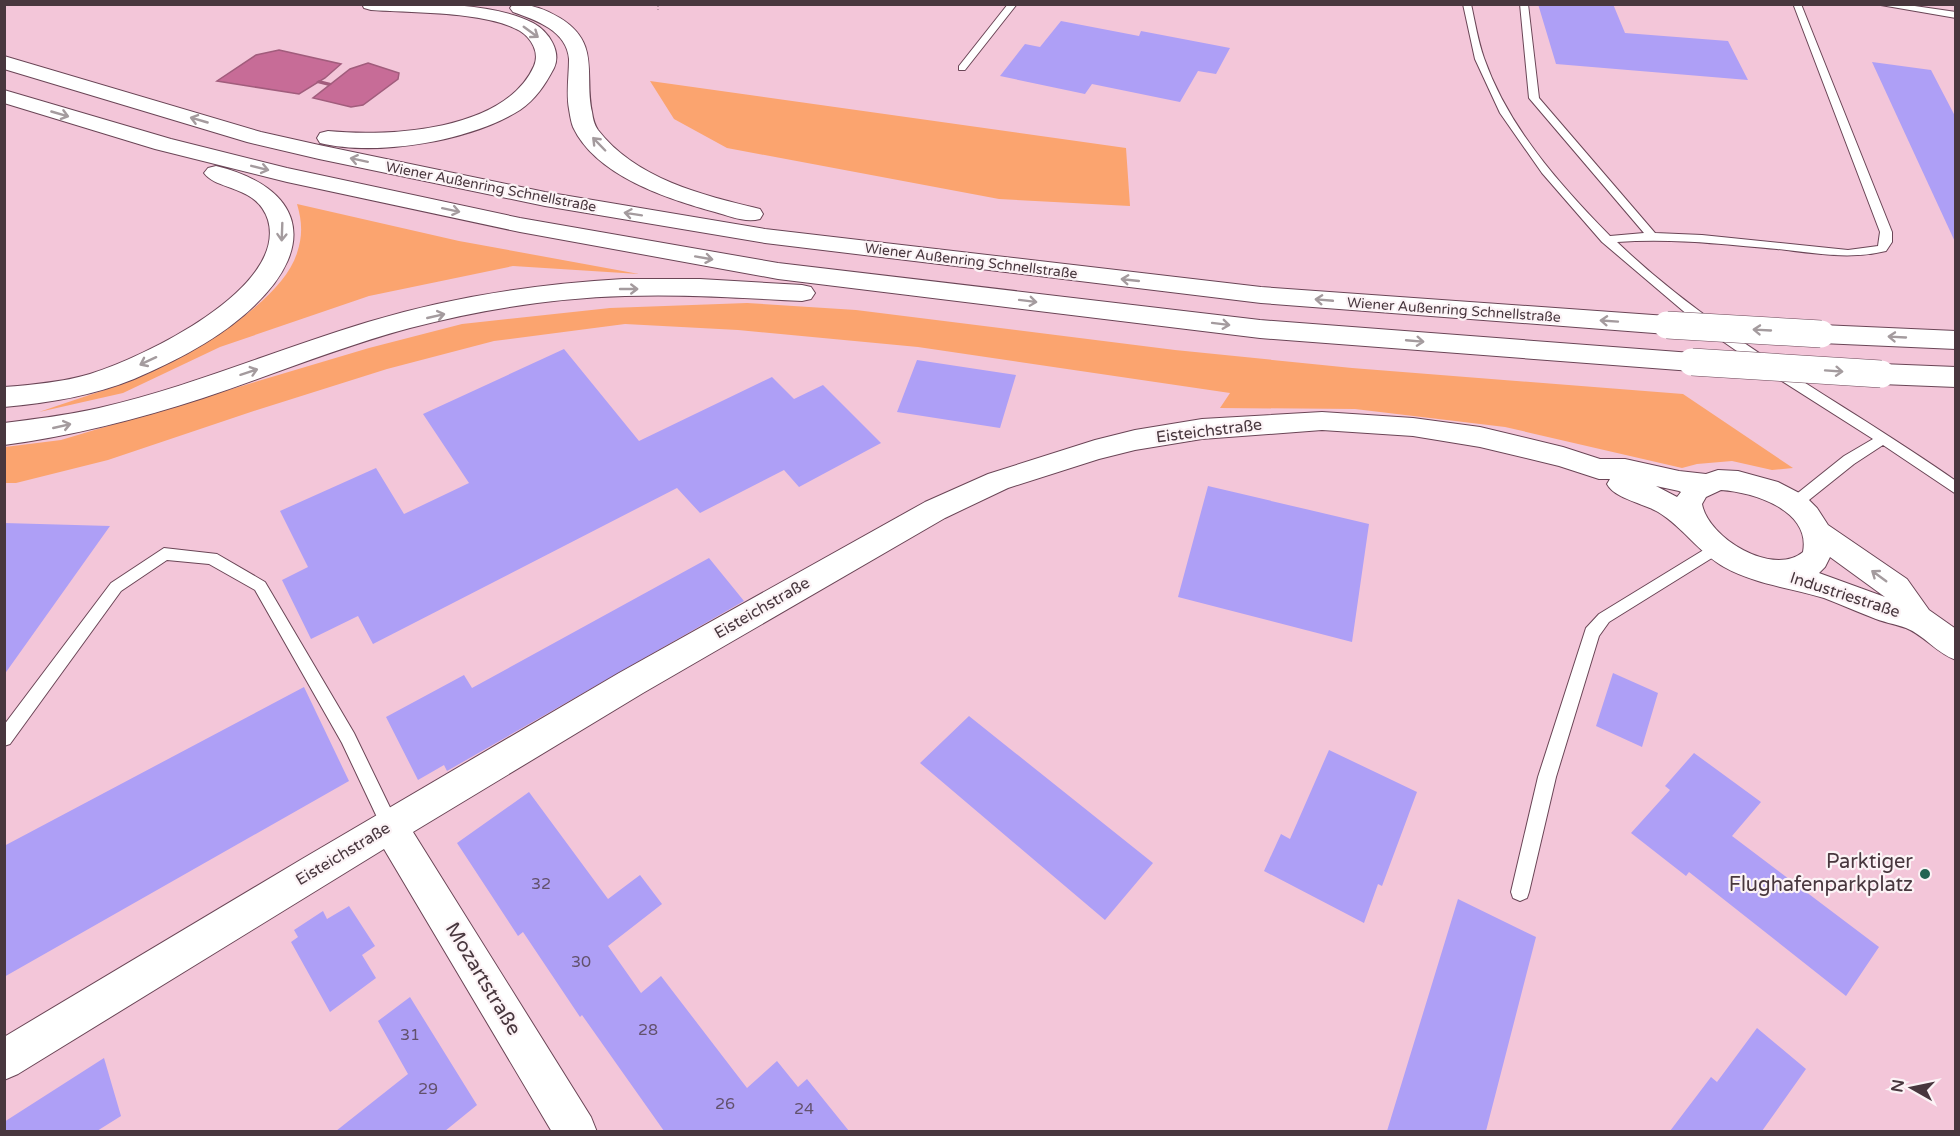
<svg xmlns="http://www.w3.org/2000/svg" width="1960" height="1136" font-family="'Varela Round',sans-serif">
  <style>
    .green { fill: #fba46f }
    .water { fill: #c76c97; stroke: #a15c7c; stroke-width: 1.5 }
    .lines { fill: none; stroke-linecap: round; stroke-linejoin: round }
    .stream { fill: #a15c7c; fill-rule: evenodd }
    .building { fill: #ae9ff6 }
    .service-casing { stroke: #6a4556; stroke-width: 2 }
    .minor-casing { stroke: #6a4556; stroke-width: 2 }
    .motorway-casing { stroke: #6a4556; stroke-width: 2 }
    .path { stroke: #bf9aaa; stroke-width: 2; stroke-dasharray: 3 2; stroke-linecap: butt }
    .service { fill: #fff; fill-rule: evenodd }
    .minor { fill: #fff; fill-rule: evenodd }
    .motorway { fill: #fff; fill-rule: evenodd }
    .motorway-bridge-casing { stroke: #6a4556; stroke-width: 28; stroke-linecap: butt }
    .motorway-bridge { stroke: #fff; stroke-width: 27 }
    .oneway { stroke: #a49b9e }
    .poi-dot { fill: #246452; stroke: #fcf3f6; stroke-width: 2 }
    .labels { text-anchor: middle; dominant-baseline: central; stroke-width: 4.5; stroke-linejoin: round; paint-order: stroke }
    .far-street-label { font-size: 14px; fill: #48373e; stroke: #fcf3f6 }
    .street-label { font-size: 16px; fill: #48373e; stroke: #fcf3f6 }
    .near-number-label { font-size: 16px; fill: #62516c }
    .near-poi-label { font-size: 20px; fill: #48373e; stroke: #fcf3f6; text-anchor: end }
    .near-street-label { font-size: 20px; fill: #48373e; stroke: #fcf3f6 }
  </style>
  <rect width="100%" height="100%" fill="#f3c6d9"/>
  <path class="green" d="M650,81L1126,148L1130,206L999,199L727,148L674,119Z
    M297,204L459,241L639,274L513,266L369,296L220,347L123,393L39,412C67,402 97,393 125,383C175,364 281,306 297,253C303,235 302,221 297,204Z
    M747,303L856,310L1175,350L1352,368L1683,394L1793,468L1772,470L1732,461L1697,464L1682,468L1505,427L1355,409L1220,408L1230,393L918,347L738,330L625,324L494,341L387,369L257,410L108,460L16,483H5V447L61,440L369,348L462,324L610,308Z"/>
  <path class="water" d="M279,50L341,64L325,78L299,94L217,81L256,55Z
    M368,63L399,73L398,79L363,105L351,107L313,98L350,69Z"/>
  <g class="lines">
    <path class="stream" d="M319,80L331,83L332,84L329,86L317,83L316,82Z"/>
  </g>
  <path class="building" d="M1538,4H1613L1625,33L1728,41L1748,80L1556,64Z
    M1061,21L1139,36L1141,31L1230,48L1216,74L1198,71L1180,102L1092,84L1085,94L1000,76L1025,44L1040,47Z
    M1872,62L1931,70L1956,118V244Z
    M564,349L639,441L772,377L794,399L823,385L881,443L799,487L784,470L700,513L677,488L373,644L358,616L311,639L282,580L308,567L280,511L376,468L404,514L469,483L423,414Z
    M917,360L1016,375L1000,428L897,412Z
    M1208,486L1369,524L1352,642L1178,597Z
    M4,523L110,526L4,675Z
    M709,558L744,601L447,771L444,765L418,780L386,717L464,675L472,688Z
    M1613,673L1658,693L1642,747L1596,726Z
    M304,687L349,781L4,977V846Z
    M969,716L1153,863L1105,920L920,763Z
    M1329,750L1417,792L1382,886L1378,884L1364,923L1264,871L1281,834L1290,839Z
    M1694,753L1761,802L1732,836L1879,947L1846,996L1689,872L1686,876L1631,833L1670,790L1665,786Z
    M529,792L608,899L640,875L662,904L608,946L641,993L661,976L747,1088L777,1061L798,1087L807,1079L849,1131H664L582,1015L580,1017L523,932L518,936L457,843Z
    M1458,899L1536,937L1486,1131H1387Z
    M349,906L375,946L362,955L376,978L330,1012L291,942L298,937L294,930L323,911L327,919Z
    M410,997L477,1105L445,1131H336L408,1074L378,1021Z
    M1757,1028L1806,1069L1762,1131H1670L1711,1077L1717,1082Z
    M104,1058L121,1116L97,1131H4V1122Z"/>
  <g class="lines">
    <defs>
      <path id="service" d="M1008,4H1017L965,70H959V66Z
        M1463,4H1471C1475,22 1478,41 1484,58C1508,127 1560,185 1610,236L1644,233L1529,98L1520,4H1528L1539,98L1655,233L1702,235L1848,250L1878,246L1880,232L1794,6L1801,4L1892,232V242L1886,251C1850,260 1813,253 1777,249C1723,244 1671,238 1617,242C1718,339 1842,401 1956,481V494L1883,445L1854,464L1799,508H1789L1787,504L1789,500L1844,456L1873,439L1763,369L1702,327L1602,242L1542,173L1500,113L1475,59Z
        M1875,4H1901L1956,12V18Z
        M1715,543L1720,545L1722,549L1720,553L1609,622L1599,636L1556,777L1529,892L1527,898L1520,901L1513,898L1511,892L1538,777L1586,628L1599,614Z
        M164,548L217,554L265,582L354,733L399,826L396,832L390,834L384,832L342,743L255,590L209,564L167,560L121,591L10,744L4,746V725L111,583Z"/>
      <path id="minor" d="M1322,412L1413,418L1480,427L1563,447L1600,459H1625L1679,471L1706,474L1718,470L1738,471L1778,482L1805,496L1817,508L1828,525L1907,579L1929,610L1956,629V660C1936,653 1924,635 1906,628C1895,624 1882,622 1871,617C1855,611 1840,604 1824,598C1791,588 1754,584 1724,567C1698,552 1683,527 1658,512C1643,503 1615,499 1607,484L1610,479H1599L1559,466L1480,447L1413,436L1322,430L1202,439L1135,450L1099,459L1008,488L945,518L643,693L413,832L591,1117L597,1132H552L384,849L18,1074L4,1080V1037L302,859L619,673L925,502L988,474L1095,440L1135,430L1202,419ZM1656,486L1679,491L1681,492L1677,497ZM1721,490C1753,492 1811,510 1803,552C1773,577 1708,538 1702,504L1706,497ZM1830,557L1885,597L1819,573L1825,567Z"/>
      <path id="motorway" d="M362,4C412,4 489,0 533,23C548,31 562,51 554,68C545,85 536,99 520,110C470,141 377,157 320,143L317,138L320,133L328,131C389,137 505,131 534,66C540,52 531,38 520,31C486,11 411,13 371,10L364,8Z
        M513,4C531,4 545,9 560,18C601,43 584,75 592,112C593,119 594,124 598,130C636,179 702,195 760,209L763,214L760,219C745,223 729,216 715,212C668,199 596,176 573,127C571,122 570,115 569,109C566,93 569,76 569,59C567,31 536,20 513,12L510,8Z
        M4,56L261,132L319,145L545,192L765,229L1261,287L1667,316L1677,319L1681,325L1677,331L1667,334L1261,303L765,243L545,206L319,159L247,142L4,69Z
        M4,90L171,139L287,168L520,218L778,263L1260,320L1692,353L1702,355L1706,362L1702,369L1692,371L1260,338L778,279L520,232L287,182L155,149L4,103Z
        M216,166C302,187 319,244 254,306C221,338 176,361 134,379C92,396 49,403 4,407V387C33,385 63,382 90,374C142,358 288,289 268,220C257,185 217,191 204,173L208,168Z
        M623,279H700L802,285L811,287L815,293L811,299L802,301C743,298 684,294 625,296C553,298 479,310 410,328C339,347 272,375 203,398C138,419 73,436 4,445V423C36,419 68,415 99,408C191,387 278,349 368,322C450,297 537,284 623,279Z
        M1821,325L1956,331V349L1821,343L1811,340L1807,334L1811,328Z
        M1881,364L1956,367V387L1881,384L1871,381L1867,374L1871,367Z"/>
    </defs>
    <use href="#service" class="service-casing"/>
    <use href="#minor" class="minor-casing"/>
    <use href="#motorway" class="motorway-casing"/>
    <path class="path" d="M658,4V10"/>
    <use href="#service" class="service"/>
    <use href="#minor" class="minor"/>
    <use href="#motorway" class="motorway"/>
    <defs>
      <path id="motorway-bridge" d="M1667,325L1821,334
        M1692,362L1881,374"/>
    </defs>
    <use href="#motorway-bridge" class="motorway-bridge-casing"/>
    <use href="#motorway-bridge" class="motorway-bridge"/>
  </g>
  <defs><path id="oneway-shaft" d="M-6 0H5M1.5-3L5.5 0L1.5 3" fill="none" stroke-width="1.6" stroke-linecap="round" stroke-linejoin="round" transform="scale(1.5)"/></defs>
  <g class="oneway">
    <use href="#oneway-shaft" transform="translate(531 32) rotate(36)"/>
    <use href="#oneway-shaft" transform="translate(60 114) rotate(16)"/>
    <use href="#oneway-shaft" transform="translate(199 120) rotate(-164)"/>
    <use href="#oneway-shaft" transform="translate(599 144) rotate(-134)"/>
    <use href="#oneway-shaft" transform="translate(359 160) rotate(-168)"/>
    <use href="#oneway-shaft" transform="translate(260 168) rotate(14)"/>
    <use href="#oneway-shaft" transform="translate(451 210) rotate(12)"/>
    <use href="#oneway-shaft" transform="translate(633 214) rotate(-171)"/>
    <use href="#oneway-shaft" transform="translate(282 232) rotate(92)"/>
    <use href="#oneway-shaft" transform="translate(704 258) rotate(10)"/>
    <use href="#oneway-shaft" transform="translate(1130 280) rotate(-174)"/>
    <use href="#oneway-shaft" transform="translate(629 289)"/>
    <use href="#oneway-shaft" transform="translate(1324 300) rotate(-175)"/>
    <use href="#oneway-shaft" transform="translate(1028 301) rotate(7)"/>
    <use href="#oneway-shaft" transform="translate(436 316) rotate(-13)"/>
    <use href="#oneway-shaft" transform="translate(1609 321) rotate(-176)"/>
    <use href="#oneway-shaft" transform="translate(1221 324) rotate(7)"/>
    <use href="#oneway-shaft" transform="translate(1762 330) rotate(-177)"/>
    <use href="#oneway-shaft" transform="translate(1897 337) rotate(-177)"/>
    <use href="#oneway-shaft" transform="translate(1415 341) rotate(5)"/>
    <use href="#oneway-shaft" transform="translate(148 361) rotate(155)"/>
    <use href="#oneway-shaft" transform="translate(1834 371) rotate(4)"/>
    <use href="#oneway-shaft" transform="translate(249 372) rotate(-18)"/>
    <use href="#oneway-shaft" transform="translate(62 426) rotate(-13)"/>
    <use href="#oneway-shaft" transform="translate(1879 576) rotate(-144)"/>
  </g>
  <circle class="poi-dot" cx="1925" cy="874" r="6"/>
  <g class="labels">
    <g class="far-street-label">
      <text transform="translate(491 187) rotate(11)">Wiener Außenring Schnellstraße</text>
      <text transform="translate(971 261) rotate(7)">Wiener Außenring Schnellstraße</text>
      <text transform="translate(1454 310) rotate(4)">Wiener Außenring Schnellstraße</text>
    </g>
    <g class="street-label">
      <text transform="translate(1209 431) rotate(-7)">Eisteichstraße</text>
      <text transform="translate(1845 595) rotate(18)">Industriestraße</text>
      <text transform="translate(762 608) rotate(-30)">Eisteichstraße</text>
      <text transform="translate(343 854) rotate(-31)">Eisteichstraße</text>
    </g>
    <g class="near-number-label">
      <text x="541" y="884">32</text>
      <text x="581" y="962">30</text>
      <text x="648" y="1030">28</text>
      <text x="410" y="1035">31</text>
      <text x="428" y="1089">29</text>
      <text x="725" y="1104">26</text>
      <text x="804" y="1109">24</text>
    </g>
    <g class="near-poi-label">
      <text x="1913" y="862">Parktiger<tspan x="1913" dy="23">Flughafenparkplatz</tspan></text>
    </g>
    <g class="near-street-label">
      <text transform="translate(483 979) rotate(59)">Mozartstraße</text>
    </g>
  </g>
  <rect width="1960" height="1136" fill="none" stroke="#48373e" stroke-width="12"/>
  <g transform="translate(1912 1088) rotate(279)" stroke="#fcf3f6" stroke-width="4.5" paint-order="stroke">
  <path d="M0-4.5L10 22L0 15L-10 22Z" fill="#48373e"/>
  <text y="-9" font-size="16" font-weight="bold" text-anchor="middle" fill="#48373e">N</text>
  </g>
</svg>
